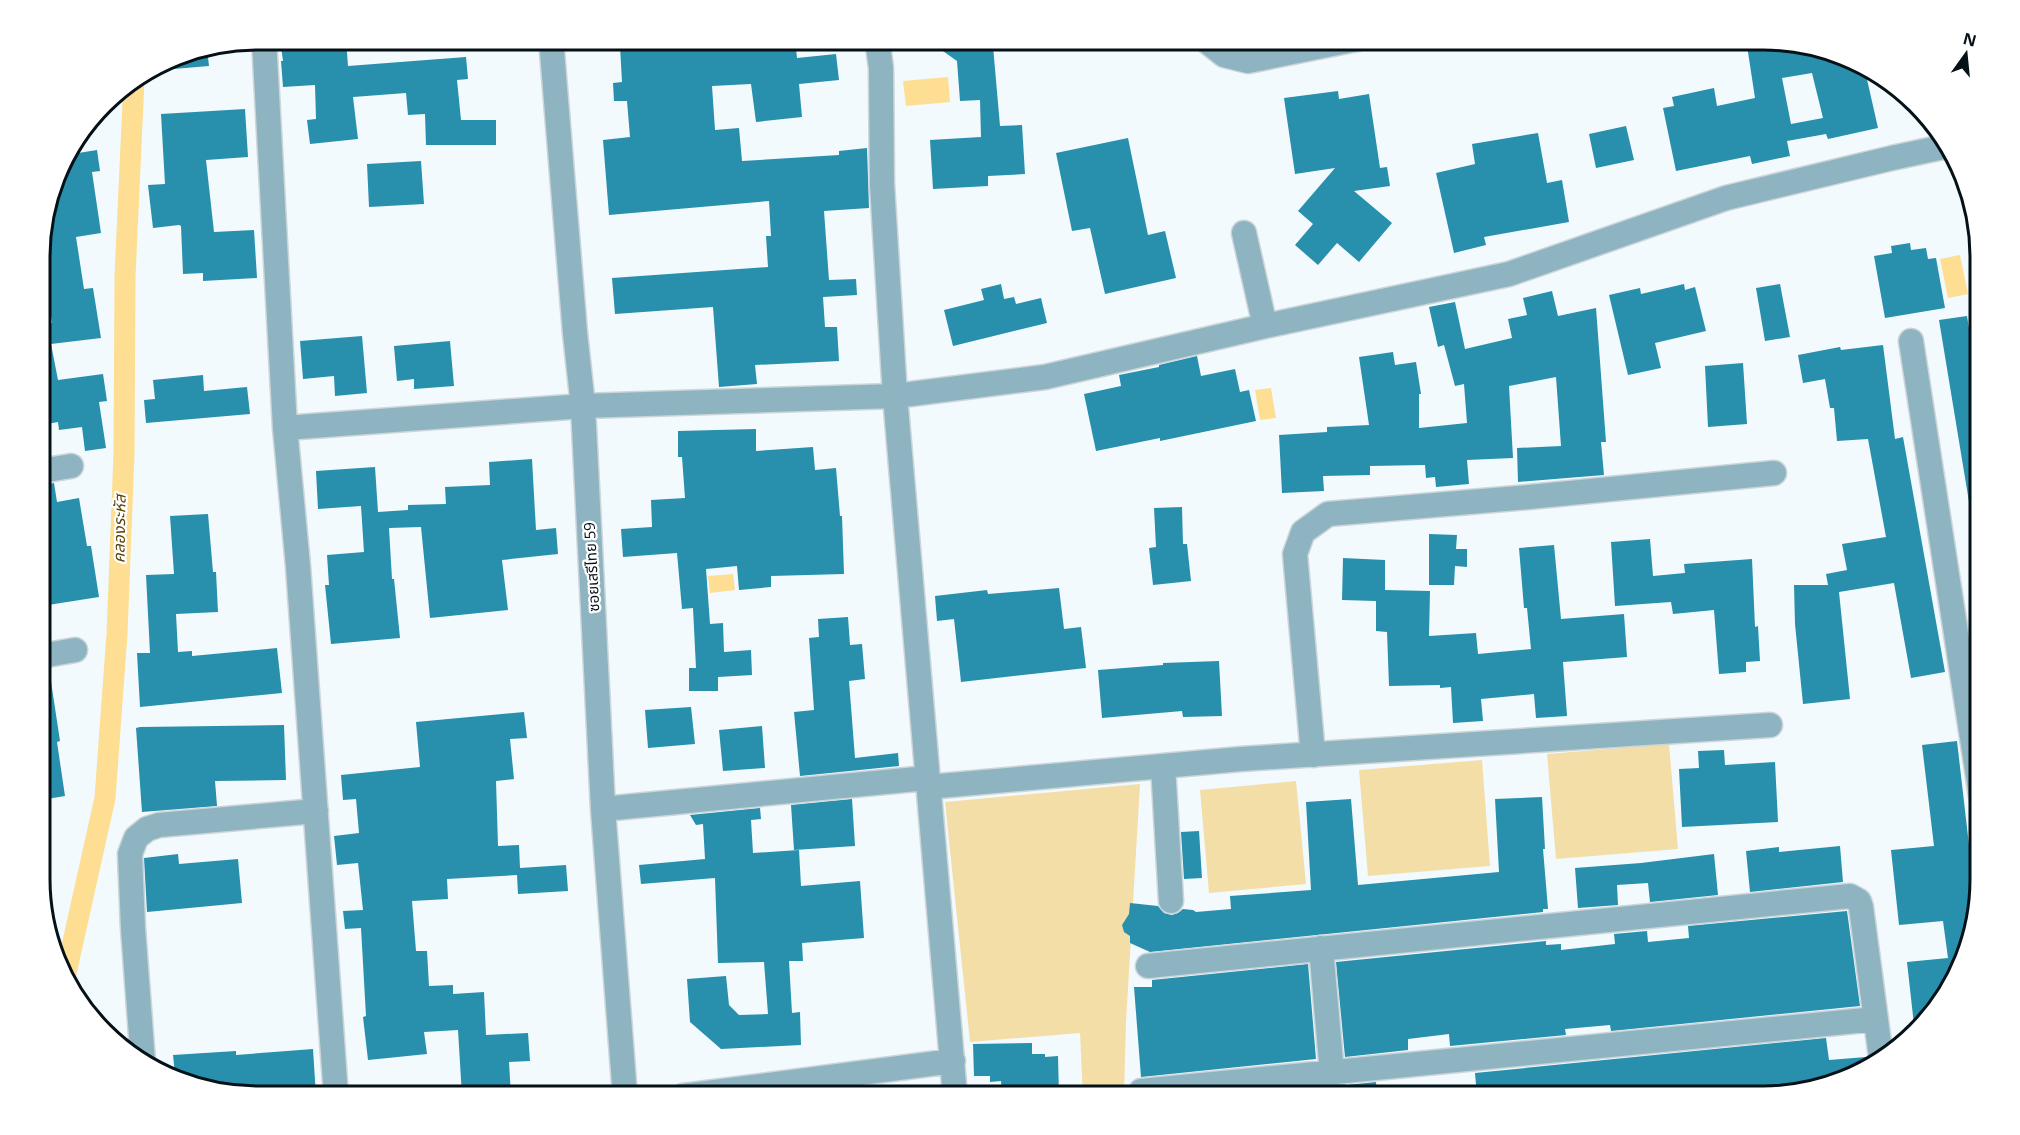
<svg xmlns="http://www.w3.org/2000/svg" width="2020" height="1135" font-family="'Open Sans','Noto Sans Thai',sans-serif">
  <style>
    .green { fill: #f4dea8 }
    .water { fill: #fdde93 }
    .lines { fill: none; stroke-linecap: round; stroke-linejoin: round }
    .canal { stroke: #fdde93; stroke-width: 21 }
    .building { fill: #288fac; fill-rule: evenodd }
    .minor-casing { stroke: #ccd5d8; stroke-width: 27 }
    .minor { stroke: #8eb4c2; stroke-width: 24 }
    .labels { text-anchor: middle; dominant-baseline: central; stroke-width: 4.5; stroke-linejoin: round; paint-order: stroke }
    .street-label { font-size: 15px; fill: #041116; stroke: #fff }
    .water-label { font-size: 16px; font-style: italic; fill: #5a4609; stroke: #fff }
    .rim { fill: none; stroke: #041116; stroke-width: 3 }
  </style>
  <rect width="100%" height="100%" fill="#f2fafd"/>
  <path class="green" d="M1669,744L1678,849L1556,859L1547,754Z
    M1482,760L1490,866L1368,876L1359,770Z
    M1296,781L1306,884L1209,893L1200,790Z
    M1140,784L1126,1022L1124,1096H1083L1080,1033L970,1042L945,802Z"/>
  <path class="water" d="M948,77L950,102L906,106L903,81Z
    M1960,255L1968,294L1948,298L1940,259Z
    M1271,388L1276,418L1260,420L1255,390Z
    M733,574L735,590L710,593L708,576Z"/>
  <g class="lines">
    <path class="canal" d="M66,973L105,798L117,634L124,453L125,276L134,80"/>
  </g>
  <path class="building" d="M280,39H346L348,66L466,57L468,79L457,80L461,120H496V145H426L425,114L408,115L406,93L353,97L358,139L310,144L307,120L316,119L315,85L283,87L281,61H283Z
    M735,39V46L795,39L797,58L836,54L839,80L799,84L802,117L756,122L751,84L712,86L715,130L739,128L742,161L839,155V151L867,148L869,208L824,211L829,280L856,279L857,295L823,297L825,327H837L839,361L755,365L757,384L719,387L713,307L615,314L612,278L768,267L766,236H771L769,201L609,215L603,140L630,137L627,101H614L613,83L622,82L620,46Z
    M926,39H983L993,46L1000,126L1022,125L1025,174L988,176V186L933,189L930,140L981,137L980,100L960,101L957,61Z
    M1746,39H1764L1864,66L1878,128L1828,139L1826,134L1787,141L1790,156L1752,164L1750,156L1676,171L1663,108L1674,106L1672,97L1714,88L1717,106L1755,98ZM1812,73L1823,118L1791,124L1782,78Z
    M207,49L209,66L150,71L174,55Z
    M1338,91L1339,99L1369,94L1380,168L1387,167L1390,186L1354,191L1392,223L1359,262L1337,243L1318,265L1295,245L1313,224L1298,211L1335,168L1295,174L1284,98Z
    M245,109L248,157L206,160L214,232L254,230L257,278L203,281V273L183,274L181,226L179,225L153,228L148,185L165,184L161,114Z
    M1626,126L1634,160L1596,168L1589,134Z
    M1538,133L1547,183L1562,180L1569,222L1484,237L1486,245L1454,253L1436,173L1475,164L1472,144Z
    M1128,138L1148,235L1165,231L1176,278L1105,294L1090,228L1072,231L1056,153Z
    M97,150L100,171L92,172L101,233L76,237L84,289L93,288L101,338L51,344L58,380L103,374L107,401L99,402L106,448L85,451L82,427L59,430L58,422L41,425V325L52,323L45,271L41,272V229L62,160L66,155Z
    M421,161L424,204L369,207L367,164Z
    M1910,243L1911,250L1926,248L1928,259L1936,258L1945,308L1885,318L1874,256L1892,253L1891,246Z
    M1001,284L1004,299L1014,297L1016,304L1041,298L1047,323L953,346L944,310L984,300L981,289Z
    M1684,284L1685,290L1695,287L1706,331L1655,343L1661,368L1628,375L1609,295L1640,288L1641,294Z
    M1780,284L1790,337L1765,341L1756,288Z
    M1552,291L1558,316L1596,308L1606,442H1601L1604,475L1518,482L1517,448L1561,446L1556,377L1509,386L1513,458L1467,460L1469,484L1436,487L1435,477L1426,478L1425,465L1370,466V475L1323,476L1324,491L1282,493L1279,435L1327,432V427L1369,425L1359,357L1393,352L1395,365L1416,362L1421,394H1419V428L1467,423L1464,384L1455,386L1444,345L1438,347L1429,307L1455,302L1465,349L1512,338L1508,319L1527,315L1523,298Z
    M1967,316L1981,402V519L1972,520L1939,320Z
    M362,336L367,393L335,396L334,376L303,379L300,341Z
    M450,341L454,386L414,389V379L397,381L394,346Z
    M1883,345L1895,439L1903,437L1945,672L1911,678L1894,583L1839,592L1850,699L1803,704L1795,624L1794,585H1828L1826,574L1847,570L1842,544L1886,537L1868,439L1837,441L1834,408H1830L1825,379L1803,383L1798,355L1840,347L1841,350Z
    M1197,356L1201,376L1235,369L1240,392L1249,390L1256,421L1160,441V438L1096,451L1084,394L1121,386L1119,375L1159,367V365Z
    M1743,363L1747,424L1708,427L1705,366Z
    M203,375L204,391L247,387L250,414L146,423L144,400L155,399L153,380Z
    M756,429V451L813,447L815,470L836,468L840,516H842L844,574L771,576V587L739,590L737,566L706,569L710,624L723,623L724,652L751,650L752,675L718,677V691H689V668H696L693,608L682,609L677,553L623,557L621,529L652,527L651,500L685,498L682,457H678V431Z
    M532,459L536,530L556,528L558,554L502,560L508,610L430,618L421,527L389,528L392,579H394L400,638L331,644L325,585H329L327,555L364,552L361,506L318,509L316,471L375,467L378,512L408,510V505L446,504L445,487L490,485L489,462Z
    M54,483L57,502L79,498L87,546H91L99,597L48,605L44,575L50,574L44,534L41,535V485Z
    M1182,507L1183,544H1187L1191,581L1153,585L1149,548L1156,547L1154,508Z
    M208,514L213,572H216L218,612L176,614L178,652L192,651V656L277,648L282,693L140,707L137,653H150L146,575L174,574L170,516Z
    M1429,534L1457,535L1456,549H1467V567L1455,566L1454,585H1429Z
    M1650,539L1653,576L1685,573L1684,564L1752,559L1755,627L1758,626L1760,661L1746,662V672L1719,674L1714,610L1673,614L1671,602L1615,606L1611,542Z
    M1554,545L1561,619L1624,614L1627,657L1563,662L1567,716L1536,718L1534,694L1481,699L1483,721L1453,723L1451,687L1440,688V685L1389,686L1387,632L1376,631V601L1342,600L1343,558L1385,560V590L1430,591L1429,636L1476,633L1478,654L1531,649L1527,608H1524L1519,548Z
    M1059,588L1064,629L1081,627L1086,668L961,682L954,619L937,621L935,596L987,590L988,594Z
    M848,617L850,645L862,644L865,679L849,681L855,758L898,753L899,766L800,776L794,712L814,710L809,638L819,637L818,619Z
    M1219,661L1222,716L1183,717L1182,711L1102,718L1098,670L1163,665V663Z
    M50,675L60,741L57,742L65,796L41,800V676Z
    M691,707L695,744L648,748L645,710Z
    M524,712L527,738L510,739L514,779L496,781L498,846L519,845L520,868L566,865L568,891L518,894L517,875L447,879L448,899L412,901L416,951H427L429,986L453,985V994L484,992L486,1035L528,1033L530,1061L509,1062L511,1096H462L458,1030L424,1032L427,1054L368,1060L363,1017L366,1016L361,928L345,929L343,911L363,910L358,863L337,865L334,836L359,833L356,799L343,800L341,775L420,767L416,722Z
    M284,725L286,780L215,781L217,806L142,812L136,728L140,727Z
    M762,726L765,768L723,771L719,730Z
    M1957,741L1976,906L1952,987L1950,981H1948L1949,990L1914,1025L1907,962L1948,958L1943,921L1899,925L1891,850L1934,846L1922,745Z
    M1724,750L1725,765L1775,762L1778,822L1682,827L1679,769L1699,768L1698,751Z
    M1542,797L1545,849H1543L1548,909H1543V912L1150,952L1130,943V936L1124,932L1122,925L1129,914L1130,903L1158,906L1164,913L1172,915L1178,913L1183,909L1193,910L1196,912L1231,909L1230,896L1311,890L1306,802L1351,799L1358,885L1499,872L1495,799Z
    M852,799L855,846L794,850L791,805Z
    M760,808L761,819L751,820L753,853L799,850L801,886L860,881L864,938L802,943L803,961H789L792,1013L800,1012L801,1045L721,1049L690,1022L687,979L726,976L729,1005L739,1015L768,1014L764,962L718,963L715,878L641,884L639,865L705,859L703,824L696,825L690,815Z
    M1199,831L1202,878L1184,879L1181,832Z
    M1840,846L1843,882L1750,892L1746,851L1779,847V852Z
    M178,854L179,864L238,859L242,903L147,912L144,858Z
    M1714,854L1718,895L1650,902L1648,883L1617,885L1618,905L1578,908L1575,868L1641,863Z
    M1847,911L1860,1006L1611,1031L1610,1025L1565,1029L1566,1035L1450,1046L1449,1034L1408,1039V1050L1345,1057L1336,962L1546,941V945L1561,944V950L1615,944L1614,934L1647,931L1648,942L1689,938L1688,926Z
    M1308,964L1316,1059L1141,1077L1134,987H1152V980Z
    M1826,1038L1829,1060L1866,1057L1870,1067L1811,1085L1769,1089V1092L1736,1094V1096H1477L1475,1073Z
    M1032,1043V1054H1045V1057L1058,1056L1059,1096H1002L1001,1081L990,1082V1076H974L973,1044Z
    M313,1049L316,1096H272V1093L250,1094L175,1074L173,1055L236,1051V1055Z
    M1376,1082L1377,1096H1348L1347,1085Z
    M1300,1090L1301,1096H1276V1092Z"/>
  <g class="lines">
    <defs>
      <path id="minor" d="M264,39L285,428L298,566L336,1096
        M551,39L575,333L583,406L603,809L625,1096
        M877,39L881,68L882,184L895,396L955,1096
        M1204,39L1224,55L1248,61L1357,39
        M1244,233L1265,326
        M1911,341L1981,796
        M285,428L583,406L895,396L1045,377L1265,326L1509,274L1726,198L1892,158L1948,146
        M41,471L71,466
        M41,656L75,650
        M1313,755L1295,554L1303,532L1328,514L1529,497L1774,473
        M1163,766L1171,901
        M928,787L1241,759L1770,725
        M603,809L927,778
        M1321,948L1334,1096
        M1148,966L1850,896L1859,901L1861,907L1881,1058
        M143,1062L133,928L130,854L136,838L147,829L159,825L316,811
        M1141,1091L1876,1019
        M683,1096L953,1061"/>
    </defs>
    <use href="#minor" class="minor-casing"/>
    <use href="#minor" class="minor"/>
  </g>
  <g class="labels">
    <g class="street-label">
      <text transform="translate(591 567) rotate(-93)">ซอยเสรีไทย 59</text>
    </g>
    <g class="water-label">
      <text transform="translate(119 529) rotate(-89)">คลองระหัส</text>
    </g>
  </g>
  <path d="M0 0H2020V1135H0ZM257 50H1763A207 207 0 0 1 1970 257V879A207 207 0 0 1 1763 1086H257A207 207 0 0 1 50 879V257A207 207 0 0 1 257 50Z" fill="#fff" fill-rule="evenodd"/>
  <path class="rim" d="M257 50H1763A207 207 0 0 1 1970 257V879A207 207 0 0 1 1763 1086H257A207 207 0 0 1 50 879V257A207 207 0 0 1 257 50Z"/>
  <g transform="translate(1966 54) rotate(15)" stroke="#ffffff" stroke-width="4.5" paint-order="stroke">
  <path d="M0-4.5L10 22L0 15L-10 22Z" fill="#041116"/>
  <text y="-9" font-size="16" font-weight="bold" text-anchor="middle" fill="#041116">N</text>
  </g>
</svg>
